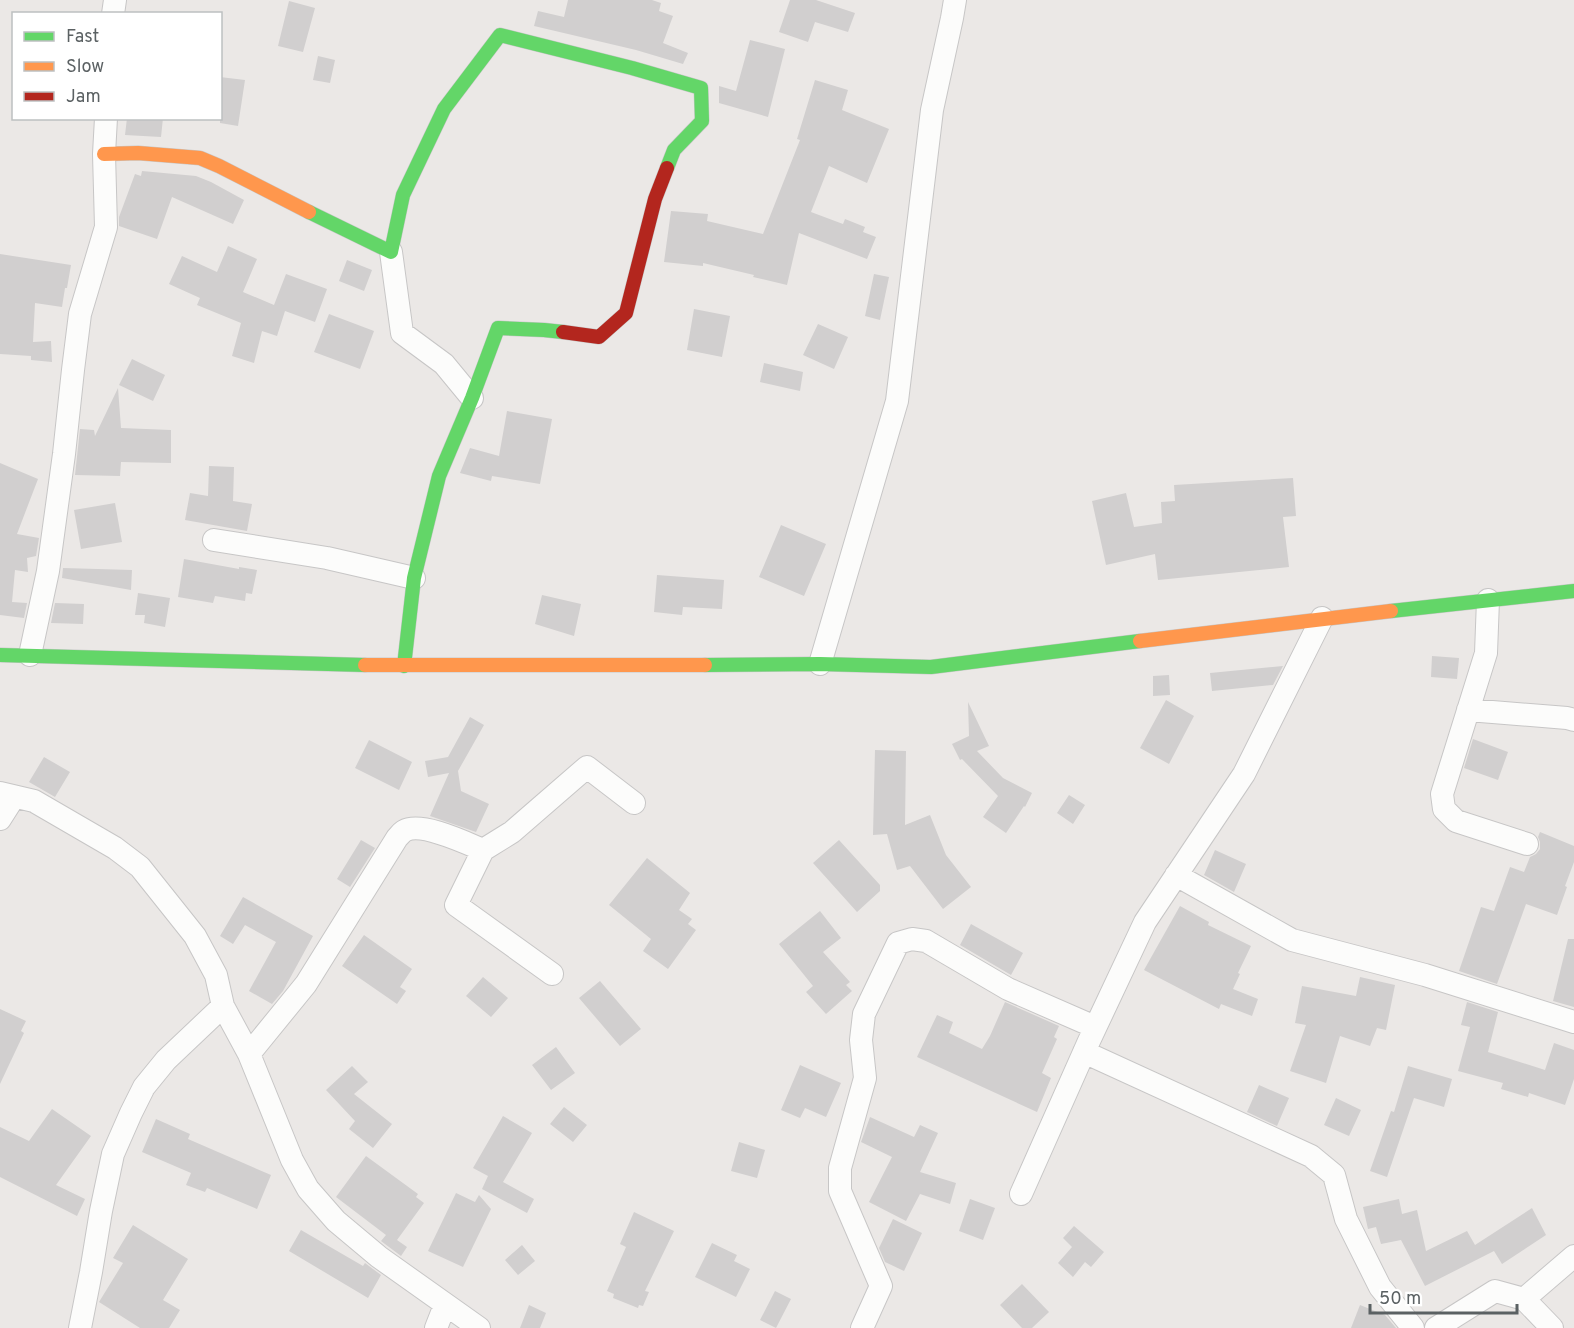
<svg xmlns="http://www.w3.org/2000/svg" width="1574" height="1328" font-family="Overpass,sans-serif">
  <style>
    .building { fill: #d1cfcf }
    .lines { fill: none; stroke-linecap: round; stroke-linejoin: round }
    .street-casing { stroke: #c7c6c6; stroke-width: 24 }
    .fast-casing { stroke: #c7c7c7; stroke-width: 15 }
    .slow-casing { stroke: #c7c7c7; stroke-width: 15 }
    .jam-casing { stroke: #c7c7c7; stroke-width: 15 }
    .street { stroke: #fcfcfb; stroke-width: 22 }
    .fast { stroke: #63d668; stroke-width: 14 }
    .slow { stroke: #ff974d; stroke-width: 14 }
    .jam { stroke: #b3261e; stroke-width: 14 }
  </style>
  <rect width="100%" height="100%" fill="#ebe8e6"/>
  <path class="building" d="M568,0H652L661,3L659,11L673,16L663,43L688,53L683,64L636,50L534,26L538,11L564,17Z
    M790,0H816L855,13L848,32L815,22L808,42L779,32Z
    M289,1L315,8L303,52L278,46Z
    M750,40L785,49L768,117L719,103V86L736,91Z
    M318,56L335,60L330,83L313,80Z
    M220,77L245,80L238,126L220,123Z
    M815,80L848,90L842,110L889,129L867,183L829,166L811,212L843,224L845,219L865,227L863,232L876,237L867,259L799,233L787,285L753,277L754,275L703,263V266L664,262L671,211L708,214L707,221L763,234L800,140L797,139Z
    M127,118H163L161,137L125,135Z
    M142,171L196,176L211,182L244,200L233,224L172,197L157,239L119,226V217L135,174L141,176Z
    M228,246L257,259L243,292L274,305L286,274L327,289L315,322L285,311L277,336L262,331L254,363L232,356L241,323L197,305L200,298L169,284L182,256L217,272Z
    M0,254L71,265L67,288H65L62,307L35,303L33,342L51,341L52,362L31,360V356L0,354Z
    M347,260L372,270L364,291L339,281Z
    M874,274L889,277L880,320L865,316Z
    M694,309L730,316L722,357L687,350Z
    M329,314L374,331L360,369L314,352Z
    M818,324L848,337L834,369L803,355Z
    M132,359L165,375L153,401L119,385Z
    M764,363L803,372L800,391L760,382Z
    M118,388L121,428L171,430V463L121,462L120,476L75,475L80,429L94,430L95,436Z
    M507,411L552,419L540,484L492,476L491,481L460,473L470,448L499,456Z
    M0,463L38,479L17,534L39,538L36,556L27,558L28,572L15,570L12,602L27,603L24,618L0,615Z
    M209,466L234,467L233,501L252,504L247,531L185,520L190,493L208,496Z
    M1293,478L1296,516L1283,517L1289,567L1158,580L1155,554L1106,565L1092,501L1126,493L1134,527L1162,523L1161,502L1175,501L1174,485Z
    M115,503L122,542L81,549L74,510Z
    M781,525L826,544L804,596L759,577Z
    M184,559L239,569V567L257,570L252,594L246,593L245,601L215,596L213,603L178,597Z
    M63,568L132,570L131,590L62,578Z
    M657,575L724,580L722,609L683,607L682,615L654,612Z
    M138,593L170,598L165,627L144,623L145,615H135Z
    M542,595L581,604L574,636L535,624Z
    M55,603L84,604L83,624L51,623Z
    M1432,656L1459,658L1457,679L1431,677Z
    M1283,666L1273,685L1212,691L1210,673Z
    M1169,675L1170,695L1153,696V676Z
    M1166,700L1194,716L1169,764L1140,748Z
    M968,702L989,746L977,751L1003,778L1032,793L1025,807L1024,806L1006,833L983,817L998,796L962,759L960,760L952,744L969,736Z
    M470,717L484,725L458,771L461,791L489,804L476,832L430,816L449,773L428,777L425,761L448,757Z
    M1473,739L1508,752L1498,780L1464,768Z
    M369,740L412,762L399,790L355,768Z
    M875,750L906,751L905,825L930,815L946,855L971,887L943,909L910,866L897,870L887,834L873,835Z
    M44,757L70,772L55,797L29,782Z
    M1069,795L1085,805L1073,824L1057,813Z
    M1540,832L1574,846V862L1565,886L1567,887L1557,915L1526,904L1497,984L1459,971L1481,907L1494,911L1510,867L1524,872L1530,857L1536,854L1540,849V842L1538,837Z
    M361,840L375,848L350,887L337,879Z
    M839,840L880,885V891L857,912L813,863Z
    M1215,850L1246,864L1234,892L1204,875Z
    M647,858L690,893L679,910L692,919L688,924L696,930L668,969L643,951L651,939L609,905Z
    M243,897L313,936L283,991L272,1004L249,991L276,942L245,925L233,944L220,936Z
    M1180,906L1209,922L1208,925L1251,946L1238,973L1240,974L1233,989L1258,999L1252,1016L1221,1004L1219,1009L1144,970Z
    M820,911L841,938L823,952L850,982L846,985L852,991L826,1014L806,992L813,986L779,944Z
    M971,924L1023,953L1011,975L960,945Z
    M364,935L412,969L400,987L406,991L397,1004L342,966Z
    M1568,939H1574V1007L1553,1001Z
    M483,977L508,998L491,1017L466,996Z
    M1360,977L1395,985L1386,1030L1377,1028L1370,1046L1340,1036L1326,1083L1290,1071L1306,1025L1295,1023L1302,986L1356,996Z
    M600,981L641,1029L620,1046L579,998Z
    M1005,1002L1059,1026L1054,1037L1057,1039L1042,1073L1051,1078L1037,1112L917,1057L937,1015L953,1022L949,1033L982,1049L990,1036Z
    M1467,1002L1498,1012L1488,1052L1545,1070L1554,1043L1574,1050V1079L1565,1105L1529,1093L1528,1097L1501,1089L1503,1083L1458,1071L1470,1027L1461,1025Z
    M0,1009L26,1021L21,1031L24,1033L0,1084Z
    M556,1047L575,1073L551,1090L532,1065Z
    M800,1065L841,1083L826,1117L805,1108L800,1118L781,1110Z
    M352,1066L368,1082L354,1094L392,1124L373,1148L349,1129L355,1121L326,1090Z
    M1408,1066L1452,1079L1444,1107L1414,1098L1387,1177L1370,1171L1391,1111L1394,1112Z
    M1259,1085L1289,1098L1277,1126L1247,1112Z
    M1336,1098L1361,1110L1349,1136L1324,1125Z
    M564,1107L587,1125L573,1142L550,1124Z
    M52,1109L91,1136L56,1185L85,1199L77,1216L0,1177V1127L29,1141Z
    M503,1116L532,1133L503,1182L534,1199L527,1213L482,1189L488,1176L473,1168Z
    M870,1117L914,1137L920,1125L938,1133L920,1172L956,1183L950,1204L920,1194L906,1221L869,1202L892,1157L861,1142Z
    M156,1119L190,1134L188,1139L271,1175L257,1209L207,1188L205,1192L186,1185L191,1173L142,1152Z
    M739,1142L765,1150L757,1178L731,1171Z
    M366,1156L418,1194L416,1197L424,1203L397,1240L407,1247L401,1256L381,1241L386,1235L336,1197Z
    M456,1193L475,1202L479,1195L491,1209L463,1267L428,1251Z
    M970,1199L995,1208L983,1240L959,1231Z
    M1399,1199L1402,1214L1417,1210L1426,1251L1467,1231L1475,1245L1532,1208L1546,1235L1502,1264L1494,1251L1425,1286L1401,1240L1381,1244L1376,1227L1368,1229L1363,1207Z
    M634,1212L674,1231L645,1291L649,1292L643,1306L639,1305L638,1308L613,1298L614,1294L607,1291L626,1247L620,1244Z
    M893,1219L922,1233L904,1271L885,1262L879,1248Z
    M133,1225L188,1259L163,1300L180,1310L169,1328H140L99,1302L123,1263L113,1258Z
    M1074,1226L1104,1252L1091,1267L1085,1262L1073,1277L1058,1263L1072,1247L1063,1238Z
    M301,1230L363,1266L365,1263L381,1275L368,1298L289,1251Z
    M712,1243L737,1255L734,1261L750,1269L736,1297L695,1277Z
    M522,1245L535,1261L518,1275L505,1260Z
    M1022,1284L1049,1312L1032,1328H1022L1000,1305Z
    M775,1291L791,1299L776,1328L760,1320Z
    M529,1305L546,1313L540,1328H520Z
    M1360,1305L1385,1315L1396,1328H1351Z"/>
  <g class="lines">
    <defs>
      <path id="street" d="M113,14L115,0
        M391,252L402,333L444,364L472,398
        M214,540L327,558L414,578
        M1488,600L1486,653L1442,794L1444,809L1456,821L1527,844
        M30,655L48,571L64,454L73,370L80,314L106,227L104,154L106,118
        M820,664L897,401L932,110L952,18L955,0
        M1468,710L1567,718L1574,720
        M0,793L34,801L115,848L140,867L195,936L216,975L223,1006L249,1054L292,1160L308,1189L336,1221L379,1257L479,1328
        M0,819L14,797
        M483,850L456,905L552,974
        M1176,875L1292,940L1425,975L1574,1022
        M1084,1052L1311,1156L1334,1175L1346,1219L1380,1287L1413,1328
        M249,1054L306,984L397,838C399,836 401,833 404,831C421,821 466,843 483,850L512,832L587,767L634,803
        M1021,1194L1089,1041L1145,922L1244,774L1322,618
        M1524,1299L1574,1256
        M80,1328L91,1272L101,1211L113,1154L131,1113L144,1087L166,1060L223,1006
        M436,1328L445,1305
        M862,1328L881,1286L840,1191V1168L865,1078L861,1040L864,1014L898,943L912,939L926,941L1008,989L1095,1027
        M1436,1328L1495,1291L1524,1299L1552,1328"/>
      <path id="fast" d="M309,212L391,252L403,195L444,109L500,35L632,68L701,88L702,121L674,150L667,168
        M1391,611L1574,591
        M0,655L365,665
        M705,665L820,664L931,667L1140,641
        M404,666L414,578L439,476L472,398L498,328L544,330L563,332"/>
      <path id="slow" d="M104,154L138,153L200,158L219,166L309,212
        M1140,641L1391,611
        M365,665H705"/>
      <path id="jam" d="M563,332L599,337L626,313L655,199L667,168"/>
    </defs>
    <use href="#street" class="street-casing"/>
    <use href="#fast" class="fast-casing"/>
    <use href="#slow" class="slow-casing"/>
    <use href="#jam" class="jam-casing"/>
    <use href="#street" class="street"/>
    <use href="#fast" class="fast"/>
    <use href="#slow" class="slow"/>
    <use href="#jam" class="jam"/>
  </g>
  <rect x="12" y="12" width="210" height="108" fill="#ffffff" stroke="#bdc0c1" stroke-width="1.5"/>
  <rect x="24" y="32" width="30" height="9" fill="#63d668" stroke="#bdc0c1" stroke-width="1.5"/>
  <text x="66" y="42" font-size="18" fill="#5b6163">Fast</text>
  <rect x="24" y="62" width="30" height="9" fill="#ff974d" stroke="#bdc0c1" stroke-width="1.5"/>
  <text x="66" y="72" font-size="18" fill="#5b6163">Slow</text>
  <rect x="24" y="92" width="30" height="9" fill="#b3261e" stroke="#bdc0c1" stroke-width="1.5"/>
  <text x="66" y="102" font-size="18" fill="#5b6163">Jam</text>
  <path d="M1370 1304v9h147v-9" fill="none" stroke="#5b6163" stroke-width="3"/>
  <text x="1379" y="1304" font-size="18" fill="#5b6163" stroke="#ffffff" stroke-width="4.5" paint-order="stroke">50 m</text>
</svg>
